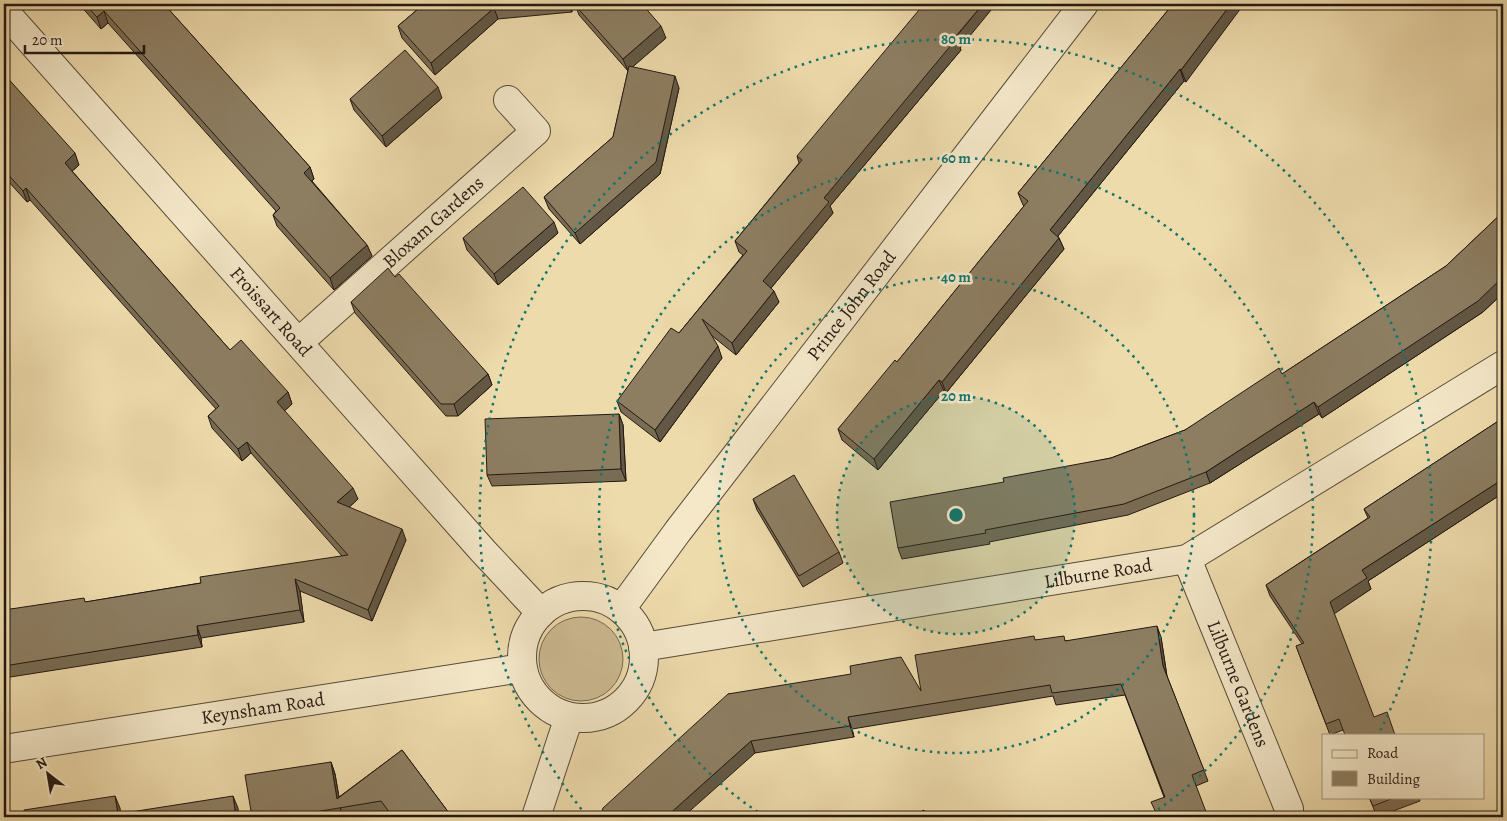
<svg xmlns="http://www.w3.org/2000/svg" width="1507" height="821" font-family="Alegreya,serif">
  <style>
    .green { fill: #ccba92; stroke: #786a52 }
    .lines { fill: none; stroke-linecap: round; stroke-linejoin: round }
    .minor-casing { stroke: #564a38; stroke-width: 30 }
    .minor { stroke: #f4e8c9; stroke-width: 28 }
    .wall { fill: #796c54; stroke: #241911 }
    .shaded-wall { fill: #635845; stroke: #241911 }
    .building { fill: #8d7e62; stroke: #241911 }
    .ring { fill: none; stroke: #0f766e; stroke-width: 2.5; stroke-dasharray: 2.5 5 }
    .labels { text-anchor: middle; dominant-baseline: central; stroke-width: 5; stroke-linejoin: round; paint-order: stroke }
    .street-label { font-size: 19px; fill: #241911; stroke: #f4e8c9 }
    .centre { fill: #0f766e; stroke: #f4e8c9; stroke-width: 2.5 }
    .ring-label { font-size: 15px; text-anchor: middle; font-weight: bold; fill: #0f766e; stroke: #f4e8c9; stroke-width: 5; stroke-linejoin: round; paint-order: stroke }
  </style>
  <rect width="100%" height="100%" fill="#eedbac"/>
  <filter id="stains"><feTurbulence type="fractalNoise" baseFrequency=".004" numOctaves="4"/><feColorMatrix values="0 0 0 0 .2 0 0 0 0 .09 0 0 0 0 .02 0 0 0 .5 -.17"/></filter>
  <radialGradient id="worn" r=".72"><stop offset=".6" stop-color="#630" stop-opacity="0"/><stop offset="1" stop-color="#630" stop-opacity=".3"/></radialGradient>
  <path class="green" d="M539 659a42 42 0 1 1 84 0a42 42 0 1 1-84 0Z"/>
  <g class="lines">
    <defs>
      <g id="minor">
        <path id="s1" d="M4,11L483,551L541,613"/>
        <path id="s2" d="M299,342L536,131L508,100"/>
        <path id="s3" d="M1187,559L1289,809"/>
        <circle cx="583" cy="657" r="61"/>
        <path id="s4" d="M621,609L678,531L1084,4"/>
        <path id="s5" d="M643,647L1187,559L1503,365"/>
        <path id="s6" d="M4,749L522,668"/>
        <path d="M536,817L569,717"/>
      </g>
    </defs>
    <use href="#minor" class="minor-casing"/>
    <use href="#minor" class="minor"/>
  </g>
  <path class="wall" d="M79,4H164L310,167L314,179L312,181L367,245L372,256L334,290L277,226L273,215L276,211L108,23L101,29Z
    M424,4H571L572,12L498,19L435,75L402,38L398,26Z
    M575,4L666,38L632,67L679,88L660,174L580,244L549,209L544,197L613,137L628,71L579,15Z
    M1173,4L1186,82L1184,81L1058,236L1059,238L1064,249L946,393L944,391L878,470L842,440L838,429L897,362L1024,206L1023,205L1018,193Z
    M960,48L961,50L830,206L833,213L771,288L779,302L736,355L711,335L722,358L660,442L621,412L617,401L679,333L743,255L739,252L735,241L799,163L797,156Z
    M4,74L79,165L72,171L230,350L288,392L292,404L284,411L358,499L349,507L406,540L372,621L300,591L304,622L201,638L202,647L4,678V610L86,602L201,583L342,556L251,453L242,461L212,428L208,416L216,409L30,200L27,202L8,181L4,184Z
    M442,98L386,147L354,110L350,99Z
    M1503,212V293L1483,312L1322,418L1319,414L1210,483L1128,515L989,542L990,544L902,559L898,548L1004,482L1111,458L1185,430L1282,374L1446,266Z
    M558,233L498,285L467,250L463,238Z
    M395,277L488,374L492,385L458,416H446L355,313L351,302Z
    M619,414L623,425L626,481L492,486L487,475Z
    M1503,418V493L1368,581L1371,589L1334,613L1343,730L1330,735L1296,646L1302,644L1270,596L1266,585L1368,518L1364,509Z
    M753,499L839,552L843,563L803,587L757,510Z
    M1161,637L1167,676L1208,781L1196,786L1164,797L1125,695L1056,705L1053,696L852,729L854,737L755,753L728,694L921,691L1036,640L1066,641Z
    M402,750L452,817H389L385,813L359,817H252L331,762L335,774L339,797Z
    M1369,797H1419L1420,801L1377,817Z"/>
  <path class="shaded-wall" d="M569,4H571L572,12Z
    M983,4H996L960,48L961,50L830,206L833,213L767,293L763,281L824,198Z
    M1231,4H1244L1186,82L1181,70Z
    M494,8L498,19L435,75L431,63Z
    M104,11L108,23L101,29L97,17Z
    M661,26L666,38L628,71L623,59Z
    M1180,69L1184,81L1054,241L1050,230Z
    M675,76L679,88L660,174L580,244L575,233Z
    M438,87L442,98L386,147L382,136Z
    M75,153L79,165L69,174L65,163Z
    M310,167L314,179L308,184L304,173Z
    M4,170L8,181L4,184Z
    M26,188L30,200L27,202L23,191Z
    M554,222L558,233L498,285L494,274Z
    M1059,238L1064,249L946,393L942,382Z
    M367,245L372,256L334,290L330,278Z
    M1503,277V293L1483,312L1322,418L1318,407Z
    M774,291L779,302L736,355L732,343Z
    M718,346L722,358L660,442L655,430Z
    M488,374L492,385L458,416L454,404Z
    M939,380L944,391L878,470L874,459Z
    M288,392L292,404L281,414L277,402Z
    M1314,402L1319,414L1210,483L1206,472Z
    M619,414L623,425L626,481L621,469Z
    M247,442L251,453L242,461L238,449Z
    M1503,479V493L1368,581L1371,589L1334,614L1330,602L1362,570Z
    M353,488L358,499L342,514L337,502Z
    M402,529L406,540L372,621L368,610Z
    M295,579L300,591L304,622L300,610Z
    M197,626L201,638L202,647L198,635Z
    M1157,626L1161,637L1167,677L1163,666Z
    M848,717L852,729L854,737L850,726Z
    M751,741L755,753L683,817H666Z
    M331,762L335,774L341,810L337,799Z
    M115,796L120,808L121,817L118,814Z
    M233,796L238,808L239,817H236Z"/>
  <path class="building" d="M85,4H164L310,167L304,173L367,245L330,278L273,215L280,208L104,11L97,17Z
    M424,4H533L494,8L431,63L398,26Z
    M574,4H642L661,26L623,59Z
    M924,4H983L955,37L957,38L824,198L829,202L763,281L774,291L732,343L702,319L718,346L655,430L617,401L671,328L679,333L747,251L735,241L802,160L797,156Z
    M1173,4H1231L1181,70L1180,69L1143,115L1050,230L1059,238L942,382L939,380L874,459L838,429L895,360L897,362L1028,201L1018,193Z
    M405,50L438,87L382,136L350,99Z
    M629,66L675,76L656,162L575,233L544,197L613,137Z
    M4,74L75,153L65,163L70,169L230,350L241,340L288,392L277,402L353,488L337,502L402,529L368,610L295,579L300,610L197,626L198,635L4,666V610L84,598L85,602L201,583L200,577L348,555L247,442L238,449L208,416L219,406L26,188L23,191L4,170Z
    M523,187L554,222L494,274L463,238Z
    M1503,212V277L1478,301L1318,407L1314,402L1206,472L1124,504L985,530L986,533L898,548L890,502L1004,482L1003,478L1111,458L1185,430L1279,368L1282,374L1446,266Z
    M388,268L395,277L399,274L488,374L454,404H441L351,302Z
    M619,414L621,469L487,475L485,419Z
    M1503,418V479L1362,570L1367,578L1330,602L1374,717L1387,712L1395,735H1345L1339,719L1326,724L1296,646L1304,643L1266,585L1370,517L1364,509Z
    M794,475L839,552L799,576L753,499Z
    M1157,626L1163,666L1204,770L1192,775L1208,817H1158L1151,802L1165,797L1121,684L1052,693L1050,685L848,717L850,726L751,741L666,817H600L603,808L728,694L851,674L850,666L901,657L921,691L915,655L1034,636L1035,640L1064,636L1065,641Z
    M402,750L452,817H393L381,801L285,817H252L245,775L331,762L337,799Z
    M115,796L118,814L233,796L236,817H25L24,810Z
    M1369,797H1396L1373,806Z
    M923,810L934,817H918Z"/>
  <circle cx="956" cy="515" r="119" fill="#0f766e" fill-opacity=".12"/>
  <g class="ring">
    <circle cx="956" cy="515" r="119"/>
    <circle cx="956" cy="515" r="238"/>
    <path d="M764 816A357 357 0 1 1 1148 816"/>
    <path d="M586 815A476 476 0 1 1 1380 731"/>
  </g>
  <g class="labels">
    <g class="street-label">
      <text stroke="none"><textPath href="#s2" startOffset="180">Bloxam Gardens</textPath></text>
      <text stroke="none"><textPath href="#s4" startOffset="381">Prince John Road</textPath></text>
      <text stroke="none"><textPath href="#s1" startOffset="402">Froissart Road</textPath></text>
      <text stroke="none"><textPath href="#s5" startOffset="461">Lilburne Road</textPath></text>
      <text stroke="none"><textPath href="#s3" startOffset="135">Lilburne Gardens</textPath></text>
      <text stroke="none"><textPath href="#s6" startOffset="262">Keynsham Road</textPath></text>
    </g>
  </g>
  <circle cx="956" cy="515" r="8" class="centre"/>
  <g class="ring-label">
    <text x="956" y="44">80 m</text>
    <text x="956" y="163">60 m</text>
    <text x="956" y="282">40 m</text>
    <text x="956" y="401">20 m</text>
  </g>
  <rect width="1507" height="821" fill="none" stroke="#eedbac" stroke-width="20"/>
  <rect x="5" y="5" width="1497" height="811" fill="none" stroke="#241911" stroke-width="2.5"/>
  <rect x="10" y="10" width="1487" height="801" fill="none" stroke="#241911"/>
  <rect x="1322" y="734" width="162" height="65" fill="#f4e8c9" stroke="#a1957f"/>
  <rect x="1332" y="750" width="25" height="8" fill="#f4e8c9" stroke="#a1957f"/>
  <text x="1367" y="758" font-size="15" fill="#241911">Road</text>
  <rect x="1332" y="771" width="25" height="15" fill="#8d7e62" stroke="#a1957f"/>
  <text x="1367" y="784" font-size="15" fill="#241911">Building</text>
  <g transform="translate(48 774) rotate(329)" stroke="#f4e8c9" stroke-width="4" paint-order="stroke">
  <path d="M0-4L9 19L0 12L-9 19Z" fill="#241911"/>
  <text y="-8" font-size="14" font-weight="bold" text-anchor="middle" fill="#241911">N</text>
  </g>
  <path d="M25 45v8h119v-8" fill="none" stroke="#241911" stroke-width="2.5"/>
  <text x="32" y="45" font-size="15" fill="#241911" stroke="#f4e8c9" stroke-width="4" paint-order="stroke">20 m</text>
  <rect width="100%" height="100%" filter="url(#stains)"/>
  <rect width="100%" height="100%" fill="url(#worn)"/>
</svg>
